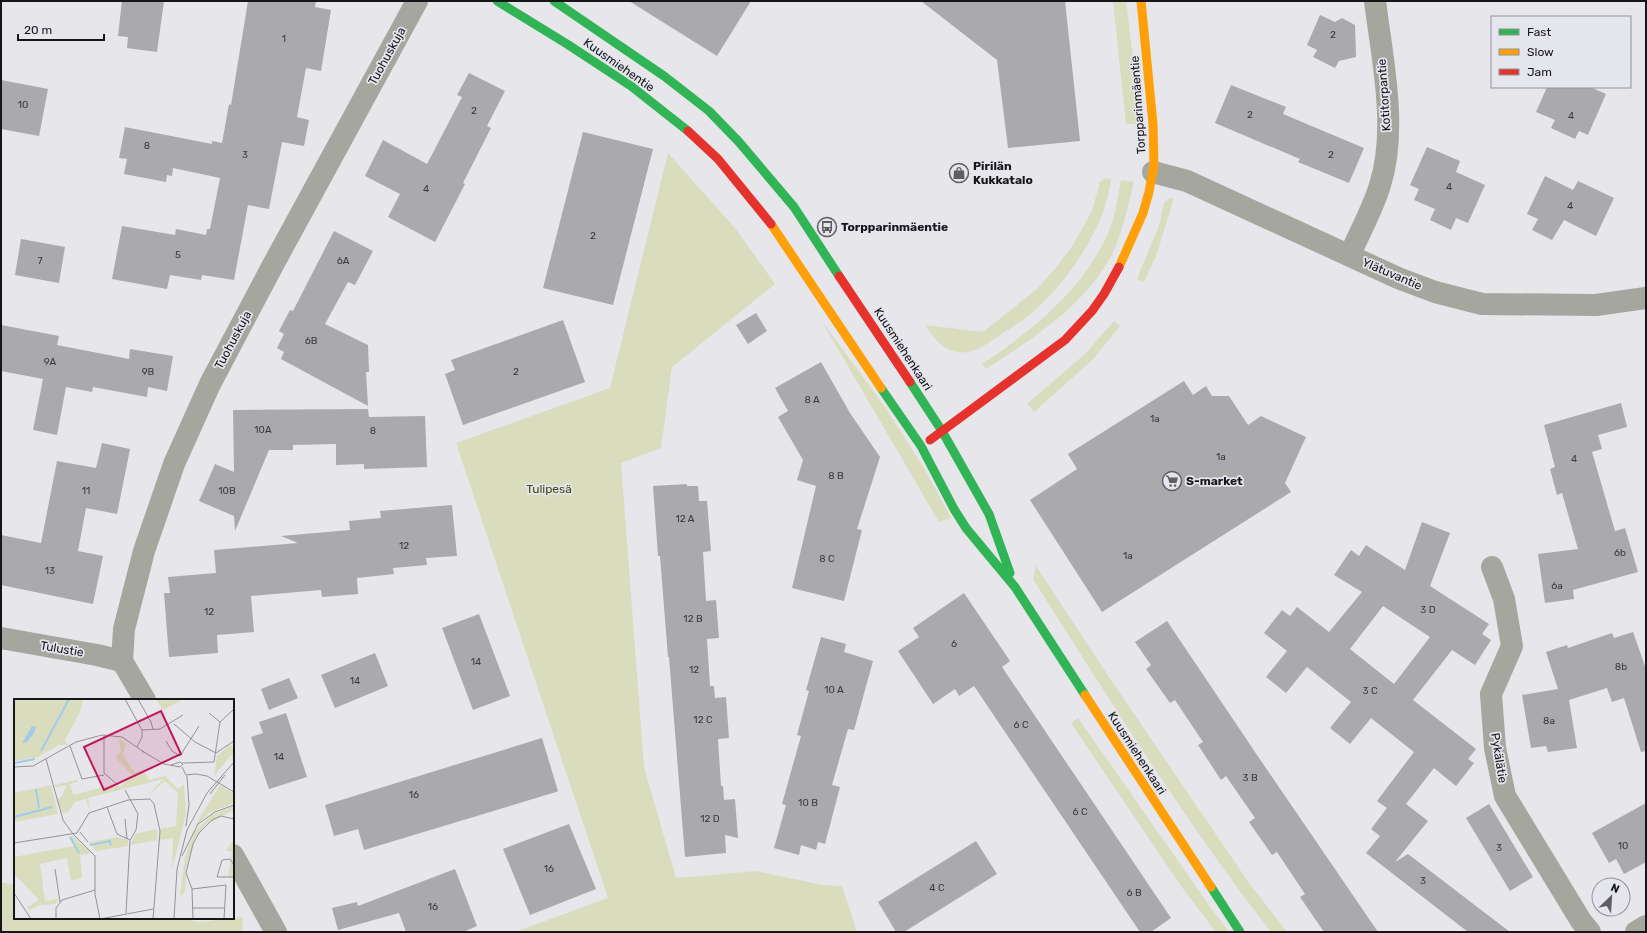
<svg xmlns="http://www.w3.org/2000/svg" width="1647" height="933" font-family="Rubik,sans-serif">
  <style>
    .green { fill: #d9ddbd }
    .building { fill: #aaaaad; fill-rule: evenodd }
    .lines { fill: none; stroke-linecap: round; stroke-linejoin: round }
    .street { stroke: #a5a79e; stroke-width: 22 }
    .fast { stroke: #30b455; stroke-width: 9 }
    .slow { stroke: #ff9f0a; stroke-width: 9 }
    .jam { stroke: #e5322d; stroke-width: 9 }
    .labels { text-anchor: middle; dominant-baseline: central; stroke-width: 3.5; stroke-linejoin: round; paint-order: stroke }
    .number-label { font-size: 10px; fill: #3b3b3e }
    .street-label { font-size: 12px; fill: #161619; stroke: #e4e5ed }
    .poi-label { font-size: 12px; font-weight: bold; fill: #161619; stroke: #e4e5ed; text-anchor: start }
    .park-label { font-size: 12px; fill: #444613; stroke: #e4e5ed }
    .inset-river { fill: none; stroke: #a1caec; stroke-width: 2 }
    .inset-road { fill: none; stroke: #939397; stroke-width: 1 }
    .view { fill: #c2185b; fill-opacity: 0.15; stroke: #c2185b; stroke-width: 2 }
    .inset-edge { fill: none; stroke: #161619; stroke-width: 2 }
  </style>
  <rect width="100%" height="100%" fill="#e6e6eb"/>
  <path class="green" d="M1113,1H1126L1133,58L1137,124H1126Z
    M668,153L735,228L775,284L672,367L661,448L621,463L644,767L676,878L756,871L822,885L842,886L857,932H515L608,898L456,443L610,388Z
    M1107,178L1111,179C1106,228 1065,286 1028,316C1019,323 1009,329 1000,335C987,344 970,357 953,351C940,347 932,335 925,325L983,332L1037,289L1055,269L1073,245L1092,211L1100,182Z
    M1121,180L1134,182C1128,206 1123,231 1113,252C1086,306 1034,337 986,369L982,364C1034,329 1086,288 1110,228C1116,213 1118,196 1121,180Z
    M1174,198L1157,253L1144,282L1137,279L1159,226L1164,203L1168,199Z
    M821,320L885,407L924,468L951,518L939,522Z
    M1114,321L1120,326L1093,359L1034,412L1027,404L1084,355Z
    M1036,566L1109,677L1249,883L1287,932H1271C1184,820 1109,699 1033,579Z
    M1078,718L1211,908L1229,932H1216L1181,886L1071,723Z
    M1,882L15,885V918H179L199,922L243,917L242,932H1Z"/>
  <path class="building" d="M122,1H164L157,52L127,48L128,37L118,36Z
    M248,1H316L315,7L331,10L321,71L306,68L297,117L309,120L304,146L282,142L269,209L248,205L234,280L202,275L201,280L170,275L167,289L112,279L122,226L175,235L176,229L206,235L207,229H210L220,178L173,168L172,176L167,175L166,182L124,174L127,159L119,158L125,127L212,144V141L222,143L229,104L231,105Z
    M629,1H751L717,56Z
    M921,1H1065L1080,141L1008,148L997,60Z
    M1320,15L1335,22L1342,18L1355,25L1356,57L1339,61L1335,68L1313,57L1317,50L1307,45Z
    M469,73L505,91L487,126L491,128L463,183L465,184L435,242L388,217L400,194L365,176L383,140L427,164L462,97L457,95Z
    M1,80L48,89L39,136L1,129Z
    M1231,85L1286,107L1283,114L1364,148L1349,183L1298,162L1300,159L1215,123Z
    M1547,87H1590L1606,94L1588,135L1579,131L1575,139L1551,128L1555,120L1536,112Z
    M583,132L653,149L613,305L543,288Z
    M1427,147L1460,161L1456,172L1485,185L1468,223L1456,218L1451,230L1430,220L1435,209L1414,200L1419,189L1410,185Z
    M1545,176L1573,190L1578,181L1614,198L1596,236L1564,220L1552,240L1532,230L1538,219L1527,214Z
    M334,231L373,251L355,285L348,282L325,324L368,345L369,372H366L368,406L281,359L284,352L277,348L284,334L279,331L290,310L293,311Z
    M21,239L65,247L59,283L15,275Z
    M756,313L767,331L748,344L736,325Z
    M563,320L585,382L463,425L445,374L455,370L451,360Z
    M1,325L59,336L57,345L129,359L130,349L173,356L167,391L148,387L147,397L93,387L92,392L66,387L57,435L33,430L43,379L1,371Z
    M821,362L850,413L880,457L857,529L862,530L844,601L792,588L816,486L797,480L803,460L778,417L788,411L775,388Z
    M1184,381L1193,395L1206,386L1212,396H1229L1248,425L1261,416L1306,437L1285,483L1291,492L1102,612L1030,500L1077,469L1068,454Z
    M1621,403L1627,427L1598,435L1602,449L1592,452L1615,531L1625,528L1638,572L1573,590L1574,599L1545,603L1538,554L1578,549L1562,493L1557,495L1550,469L1555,467L1544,425Z
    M368,409L369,417L425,416L427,467L364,469V464L336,465V444L293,445V450H269L235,531L234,516L199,501L215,464L234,472L233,410Z
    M102,443L130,449L117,514L86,508L78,551L103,556L93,604L1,585V535L41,543L57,461L96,468Z
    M687,484V486H698L699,501H707L711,551L703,552L706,601L716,600L719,638L707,639L710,686H714L715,698L726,697L729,738L718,739L721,786H723L724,800L735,799L738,838L725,835L726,853L685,857L669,657H668L660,556H658L653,486Z
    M452,505L457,556L426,558L427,565L393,568L394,574L357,578L358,594L322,597L321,590L251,596L254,632L217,635L218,653L169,657L164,593H170L168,577L216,573L214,550L298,543L281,536L350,530L349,521L381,518L380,511Z
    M1422,522L1450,533L1430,586L1489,624L1482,634L1491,640L1475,665L1452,650L1413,700L1476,749L1468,759L1474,763L1456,786L1434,768L1406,804L1428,821L1395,862L1408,854L1510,932H1468L1366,853L1380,836L1371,829L1387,808L1377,801L1414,752L1371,718L1350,744L1330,728L1351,702L1307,667L1286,693L1266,677L1287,651L1264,633L1282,610L1290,616L1297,607L1329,632L1362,592L1334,575L1351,550L1359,556L1366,545L1405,570ZM1383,606L1430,637L1394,684L1350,649Z
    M964,593L1010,661L1002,667L1171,918L1151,932H1140L974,686L959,696L955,689L933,704L898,651L919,637L913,628Z
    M479,614L510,696L473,710L442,628Z
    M1167,621L1255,752L1378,932H1324L1300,897L1305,894L1277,852L1272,855L1249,822L1255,818L1226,776L1221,780L1198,745L1203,742L1175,700L1170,703L1146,669L1151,665L1135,642Z
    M1633,632L1646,669V751L1641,752L1624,698L1612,702L1607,688L1569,700L1577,748L1548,752L1546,746L1531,748L1522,695L1558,689L1546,652L1567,645L1568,648L1612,633L1614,638Z
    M821,637L846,644L844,652L873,661L854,730L848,729L832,785L840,787L825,844L818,842L816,850L801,845L799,855L774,848L786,805L782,804L801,736L797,735L809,691L806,690Z
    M375,653L388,686L335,708L321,675Z
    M289,678L298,698L269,710L261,689Z
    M286,713L307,777L269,789L251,737L263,733L259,722Z
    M542,738L558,791L556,792L364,850L358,829L334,836L325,805Z
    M1646,803V862L1624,874L1616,859L1609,863L1592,833Z
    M1489,804L1533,877L1510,891L1466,818Z
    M569,824L596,889L530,915L503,849Z
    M976,841L997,874L904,932H896L878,902Z
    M455,869L477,926L463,932H406L399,913L338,930L332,908L357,902L358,906Z"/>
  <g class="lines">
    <path class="street" d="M1153,172L1187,181L1398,278L1435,292L1482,304L1596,305L1646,298
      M1350,255C1359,233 1373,209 1380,185C1398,129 1382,58 1375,1
      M1492,567L1504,599L1512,646L1491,694L1495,748L1505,796L1581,921L1590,932
      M1,638L97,655L122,661
      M145,700L122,661L124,629L144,551L174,464L210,384L274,263L417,1
      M233,855L276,932
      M1636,932L1646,926"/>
    <path class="fast" d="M497,1L567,44L631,86L688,131
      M554,1L664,76L709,111L739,142L794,207L839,276
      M910,382L942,431L989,514L1010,573
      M881,388L921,446L954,509L966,528L1015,587L1085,695
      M1211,887L1240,932"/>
    <path class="slow" d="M771,224L881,388
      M1119,267L1143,213L1149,192L1154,165L1153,124L1141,1
      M1085,695L1211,887"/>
    <path class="jam" d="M688,131L718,159L771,224
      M839,276L910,382
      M930,440L1065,340L1092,311L1104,294L1119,267"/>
  </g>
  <defs>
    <symbol id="shop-ring" viewBox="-11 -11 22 22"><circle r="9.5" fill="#e4e5ed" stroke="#5f5f62" stroke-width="1.5"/><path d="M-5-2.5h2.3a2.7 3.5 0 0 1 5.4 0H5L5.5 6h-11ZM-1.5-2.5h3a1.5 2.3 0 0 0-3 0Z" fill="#5f5f62"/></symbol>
    <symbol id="bus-ring" viewBox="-11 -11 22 22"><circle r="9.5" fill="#e4e5ed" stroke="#5f5f62" stroke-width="1.5"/><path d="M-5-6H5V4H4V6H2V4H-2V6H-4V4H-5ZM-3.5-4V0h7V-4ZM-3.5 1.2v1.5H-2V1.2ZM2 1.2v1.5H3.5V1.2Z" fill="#5f5f62"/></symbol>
    <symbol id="supermarket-ring" viewBox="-11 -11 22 22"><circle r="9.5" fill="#e4e5ed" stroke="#5f5f62" stroke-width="1.5"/><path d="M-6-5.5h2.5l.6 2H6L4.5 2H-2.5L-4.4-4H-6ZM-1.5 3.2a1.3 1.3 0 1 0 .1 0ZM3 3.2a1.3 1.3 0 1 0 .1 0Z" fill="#5f5f62"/></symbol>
  </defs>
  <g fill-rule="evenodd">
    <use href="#shop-ring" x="948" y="162" width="22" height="22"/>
    <use href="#bus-ring" x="816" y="216" width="22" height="22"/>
    <use href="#supermarket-ring" x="1161" y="470" width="22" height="22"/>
  </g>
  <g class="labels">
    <g class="number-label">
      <text x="1333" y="35">2</text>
      <text x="284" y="39">1</text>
      <text x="23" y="105">10</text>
      <text x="474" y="111">2</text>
      <text x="1250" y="115">2</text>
      <text x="1571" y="116">4</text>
      <text x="147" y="146">8</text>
      <text x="245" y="155">3</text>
      <text x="1331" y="155">2</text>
      <text x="1449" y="187">4</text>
      <text x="426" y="189">4</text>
      <text x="1570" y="206">4</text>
      <text x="593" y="236">2</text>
      <text x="178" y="255">5</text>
      <text x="40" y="261">7</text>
      <text x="343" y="261">6A</text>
      <text x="311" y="341">6B</text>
      <text x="50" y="362">9A</text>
      <text x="148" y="372">9B</text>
      <text x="516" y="372">2</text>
      <text x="812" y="400">8 A</text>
      <text x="1155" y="419">1a</text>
      <text x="263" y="430">10A</text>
      <text x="373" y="431">8</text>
      <text x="1221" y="457">1a</text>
      <text x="1574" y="459">4</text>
      <text x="836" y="476">8 B</text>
      <text x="86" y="491">11</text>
      <text x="227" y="491">10B</text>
      <text x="685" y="519">12 A</text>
      <text x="404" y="546">12</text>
      <text x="1620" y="553">6b</text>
      <text x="1128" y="556">1a</text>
      <text x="827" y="559">8 C</text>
      <text x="50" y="571">13</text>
      <text x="1557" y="586">6a</text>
      <text x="1428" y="610">3 D</text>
      <text x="209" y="612">12</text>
      <text x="693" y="619">12 B</text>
      <text x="954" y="644">6</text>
      <text x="476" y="662">14</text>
      <text x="1621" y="667">8b</text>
      <text x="694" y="670">12</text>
      <text x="355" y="681">14</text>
      <text x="834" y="690">10 A</text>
      <text x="1370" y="691">3 C</text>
      <text x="703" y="720">12 C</text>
      <text x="1549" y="721">8a</text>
      <text x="1021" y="725">6 C</text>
      <text x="279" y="757">14</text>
      <text x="1250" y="778">3 B</text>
      <text x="414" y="795">16</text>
      <text x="808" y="803">10 B</text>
      <text x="1080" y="812">6 C</text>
      <text x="710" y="819">12 D</text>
      <text x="1623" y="846">10</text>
      <text x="1499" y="848">3</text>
      <text x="549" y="869">16</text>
      <text x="1423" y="881">3</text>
      <text x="937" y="888">4 C</text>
      <text x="1134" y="893">6 B</text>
      <text x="433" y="907">16</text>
    </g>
    <g class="street-label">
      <text transform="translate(387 56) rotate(-61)">Tuohuskuja</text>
      <text transform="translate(619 65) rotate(35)">Kuusmiehentie</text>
      <text transform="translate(1384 95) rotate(-94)">Kotitorpantie</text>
      <text transform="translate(1138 105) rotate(-94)">Torpparinmäentie</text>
      <text transform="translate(1392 274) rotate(23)">Ylätuvantie</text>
      <text transform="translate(233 340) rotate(-62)">Tuohuskuja</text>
      <text transform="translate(903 349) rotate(57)">Kuusmiehenkaari</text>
      <text transform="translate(62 649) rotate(10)">Tulustie</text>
      <text transform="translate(1137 753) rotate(57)">Kuusmiehenkaari</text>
      <text transform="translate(1499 758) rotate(81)">Pykälätie</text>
    </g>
    <g class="poi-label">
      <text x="973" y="166">Pirilän<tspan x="973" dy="14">Kukkatalo</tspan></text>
      <text x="841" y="227">Torpparinmäentie</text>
      <text x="1186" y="481">S-market</text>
    </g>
    <g class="park-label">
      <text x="549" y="489">Tulipesä</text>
    </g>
  </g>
  <g transform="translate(14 699)">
    <rect width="220" height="220" fill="#e6e6eb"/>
    <path d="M0,0H69L66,13L51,41L53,46H45L24,58L0,62ZM142,0H170L149,11ZM105,40L112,44L109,56L121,74L129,71L135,81L151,77L164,90L170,86L172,115L158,170L159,139L146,141V130L162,127L164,94L151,82L132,98L149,80L74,99L76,113L72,100L61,103L53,114H48L43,100L47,98L53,86L41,88V86L63,81L64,83L56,85L59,96L101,85L102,87H107L118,76L101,58L107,52ZM216,46L220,49V59L215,62L219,58L217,56L200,77L179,73L200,77L203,57ZM37,86L44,115L0,123V94ZM206,86L220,95V104L195,114L180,128ZM220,107V111L191,126L181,139L172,169L171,193L166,198L171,158L180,133L198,116ZM143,130V141L117,146L121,135ZM55,137H59L78,154L66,156L68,179L57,182L53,159L26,165L31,202L44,200L42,205L27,206L15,211L13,208L25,201L0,175V158L60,147ZM104,138L114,141V147L82,152L75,143ZM220,141V178H214L218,153L212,151Z" fill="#d9ddbd"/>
    <path d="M18,27L22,28L20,34L13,43L8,44Z" fill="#a1caec"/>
    <path class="inset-river" d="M27,52L55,0M0,64L21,60M22,90L25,109M0,118L38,108M56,138L65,154M76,146L96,142L97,146"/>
    <path class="inset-road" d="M111,0L128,31V38L123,48M124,0L137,23L139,30M195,14L206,23M160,25L181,43L202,54M128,31L146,30L169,16M90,36V74L104,86M152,42L158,52L166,57L185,27M56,47L68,80L90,76M128,52L150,65L166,68L169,65L166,63L157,66M202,54L220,42M32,60L49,121L59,135L81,157V195L86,220M169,64L200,63L206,23L220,10M0,68L19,67L62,43L88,36L108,38L130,53M168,68L172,76L182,75L193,77L220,93M111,91L124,115L122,131L116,141L112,214M196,95L211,76M93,108L103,135L116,141M111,120L113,140M172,127L175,106L173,77M66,133L74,143M0,144L63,134L75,114L114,101L136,100L140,105L146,132L139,220M168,157L184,125L201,113L220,106M220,166L216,160L208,161L203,178H220M41,170L46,203M178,190L212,186L210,220M0,194L17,220M179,209H211M42,220V209L48,201L81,191M86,220L139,210M160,220L163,170L173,131L193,94L220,63M179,220L178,190L172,174L179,145L185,134L198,121L207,117L220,120"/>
    <path class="view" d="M147,12L167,55L90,91L70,48Z"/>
    <rect width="220" height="220" class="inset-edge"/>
  </g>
  <rect width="1647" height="933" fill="none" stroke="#161619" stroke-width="4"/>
  <rect x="1491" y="16" width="140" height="72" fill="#e4e5ed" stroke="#929298"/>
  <rect x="1499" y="29" width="20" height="6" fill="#30b455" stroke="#929298"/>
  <text x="1527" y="36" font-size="12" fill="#161619">Fast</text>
  <rect x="1499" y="49" width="20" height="6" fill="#ff9f0a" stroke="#929298"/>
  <text x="1527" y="56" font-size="12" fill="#161619">Slow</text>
  <rect x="1499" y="69" width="20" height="6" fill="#e5322d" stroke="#929298"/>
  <text x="1527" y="76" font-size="12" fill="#161619">Jam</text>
  <g transform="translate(1611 897) rotate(25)"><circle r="19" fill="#e4e5ed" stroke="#929298"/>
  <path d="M0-3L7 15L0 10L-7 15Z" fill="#5f5f62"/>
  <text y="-6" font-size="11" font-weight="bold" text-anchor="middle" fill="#161619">N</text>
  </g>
  <path d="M18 34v6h86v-6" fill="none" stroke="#161619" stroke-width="2"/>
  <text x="24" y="34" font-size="12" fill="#161619" stroke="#e4e5ed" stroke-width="3" paint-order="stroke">20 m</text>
</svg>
